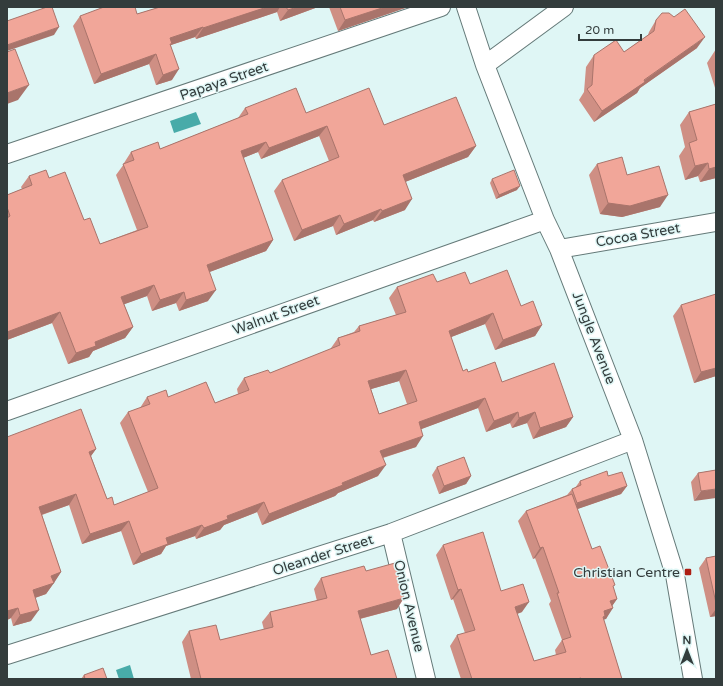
<svg xmlns="http://www.w3.org/2000/svg" width="723" height="686" font-family="'Varela Round',sans-serif">
  <style>
    .water { fill: #48aba9 }
    .lines { fill: none; stroke-linecap: round; stroke-linejoin: round }
    .minor-casing { stroke: #657a79; stroke-width: 20 }
    .minor { stroke: #fff; stroke-width: 18 }
    .wall { fill: #cf8f84; fill-rule: evenodd }
    .shaded-wall { fill: #a9746b }
    .building { fill: #f1a699; stroke: #a9746b; fill-rule: evenodd }
    .poi-dot { fill: #ae1f14; stroke: #dff6f5; stroke-width: 1.5 }
    .labels { text-anchor: middle; dominant-baseline: central; stroke-width: 3; stroke-linejoin: round; paint-order: stroke }
    .street-label { font-size: 14px; fill: #333c3c; stroke: #dff6f5 }
    .poi-label { font-size: 14px; fill: #333c3c; stroke: #dff6f5; text-anchor: end }
  </style>
  <rect width="100%" height="100%" fill="#dff6f5"/>
  <path class="water" d="M196,112L201,124L174,133L170,121Z
    M130,665L134,679H119L116,670Z"/>
  <g class="lines">
    <defs>
      <path id="minor" d="M466,7L485,65L545,220L559,249L633,440L675,575L693,679
        M485,65L564,7
        M7,154L441,7
        M559,249L716,222
        M7,411L545,220
        M391,533L426,679
        M7,655L391,533L633,440"/>
    </defs>
    <use href="#minor" class="minor-casing"/>
    <use href="#minor" class="minor"/>
  </g>
  <path class="wall" d="M160,7H318L280,21L277,12L196,39L195,37L171,45L172,80L156,85L149,64L94,84L73,26L80,16L137,14Z
    M329,7H408L338,31Z
    M656,20L697,48L640,88L637,93L594,122L579,100L584,92L586,67L594,55L624,52L648,35L649,32Z
    M716,49V91L707,63Z
    M716,104V178L700,182L698,176L685,180L679,156L685,147L680,125L689,112Z
    M245,108L306,113L384,125L476,146L468,157L405,182V210L374,222L373,220L336,235L333,226L294,241L274,191L282,180L329,161L319,136L261,159L258,152L243,158L273,240L266,251L209,272L208,301L179,311L176,303L152,311L147,296L124,304L133,327L125,338L93,351L89,357L68,364L52,323L7,340V195L22,189L21,187L29,176L49,178L84,220L100,244L137,230L116,175L124,164V163L131,152L160,149L238,118Z
    M597,164L627,175L660,207L622,217L600,214L589,175Z
    M492,179L517,190L496,199L490,183Z
    M437,282L470,284L521,306L542,325L535,336L495,350L485,324L451,337L463,371L502,382L573,417L566,427L533,439L527,423L512,428L510,423L486,432L478,408L421,429L416,447L383,458L378,476L338,493L335,496L262,525L257,512L224,525L220,530L196,539L195,536L166,546L161,554L133,565L121,531L82,544L69,505L42,515L61,572L46,594L35,598L31,621L13,626L11,618L7,620V437L96,449L91,456L107,499L114,505L148,492L120,423L128,412L140,408L147,397H168L215,403L238,394L237,389L244,378L270,373L331,349V348L338,338L354,332L359,326L396,315L389,298L397,287ZM399,381L407,404L379,414L371,389Z
    M681,305L716,376L694,383L673,316Z
    M437,467L471,476L466,484L439,494L432,475Z
    M716,470L694,501L691,482L698,473Z
    M608,476L627,486L621,494L577,509L592,549L613,587L617,599L612,606L606,619H603L622,679H461L450,646L457,635L465,633L453,599L451,600L436,555L443,545L501,591L522,612L517,614L534,661L556,655L555,650L562,640L549,604L551,601L535,558L533,559L518,521L526,511L567,495L572,489L575,488L580,481Z
    M716,556V616L710,617L699,568L706,558Z
    M366,571L397,609L360,619L371,655L397,679H191L182,642L189,631L220,640L264,630L262,622L270,612L317,601L314,589L321,578Z
    M84,675L107,679H81Z"/>
  <path class="shaded-wall" d="M267,7H280L277,12L196,39L203,28Z
    M297,7H318L280,21L288,10Z
    M385,7H408L338,31L345,20Z
    M59,27L54,35L7,51V45Z
    M203,27L195,37L171,45L170,38Z
    M705,37L697,48L640,88L637,93L594,122L602,111Z
    M156,54L149,64L94,84L101,74Z
    M179,69L172,80L156,85L163,75Z
    M29,85L18,100L7,104V93Z
    M327,126L319,136L261,159L269,148Z
    M266,142L258,152L233,162L241,151Z
    M476,146L468,157L395,186L403,175Z
    M708,163L698,176L685,180L695,166Z
    M716,167V178L700,182L709,169Z
    M520,186L517,190L496,199L499,195Z
    M668,195L660,207L622,217L600,214L608,203Z
    M412,199L405,210L374,222L382,211Z
    M381,209L373,220L336,235L344,224Z
    M340,215L333,226L294,241L302,230Z
    M273,240L266,251L199,276L207,265Z
    M154,285L147,296L114,308L121,297Z
    M216,290L208,301L179,311L186,300Z
    M184,292L176,303L152,311L160,300Z
    M60,312L52,323L7,340V332Z
    M493,313L485,324L441,341L449,331Z
    M542,325L535,336L495,350L503,340Z
    M133,327L125,338L93,351L89,357L68,364L76,353L95,342Z
    M716,368V376L694,383L701,372Z
    M406,370L399,381L361,392L368,381Z
    M485,398L478,408L411,433L419,422Z
    M518,412L510,423L486,432L494,421Z
    M535,412L527,423L512,428L519,418Z
    M573,417L566,427L533,439L540,428Z
    M423,436L416,447L372,461L380,451Z
    M96,449L88,460L89,452Z
    M386,465L378,476L338,493L335,496L262,525L269,514L342,483Z
    M471,476L466,484L439,494L444,486Z
    M627,486L621,494L572,511L577,503Z
    M716,489V498L694,501L701,491Z
    M76,494L69,505L32,518L39,507Z
    M264,502L257,512L224,525L220,530L196,539L204,528L227,516Z
    M129,521L121,531L82,544L90,534Z
    M202,525L195,536L166,546L161,554L133,565L141,554L166,538Z
    M543,547L535,558L533,559L540,548Z
    M61,572L54,583L51,576Z
    M54,583L46,594L26,601L33,590Z
    M461,589L453,599L451,600L458,590Z
    M404,598L397,609L351,621L358,611Z
    M617,599L610,609L613,608L606,619L596,622L610,601Z
    M529,602L522,612L508,617L515,607Z
    M18,608L11,618L7,620V611Z
    M716,609V616L710,617Z
    M39,610L31,621L13,626L20,615Z"/>
  <path class="building" d="M47,7H52L59,27L7,45V21Z
    M104,7H135L137,14L160,7H267L203,28V27L170,38L172,44H170L179,69L163,75L156,54L101,74L80,16Z
    M286,7H297L288,10Z
    M340,7H385L345,20Z
    M685,9L705,37L644,80L645,82L602,111L587,89L592,85L594,55L616,40L624,52L654,31L656,20L662,13H669L674,17Z
    M15,49L29,85L7,93V52Z
    M296,88L306,113L369,88L384,125L456,97L476,146L403,175L412,199L382,211L381,209L344,224L340,215L302,230L282,180L339,157L327,126L269,148L266,142L241,151L273,240L207,265L216,290L186,300L184,292L160,300L154,285L121,297L133,327L95,342L96,346L76,353L60,312L7,332V218L10,216L7,207V195L32,185L29,176L46,170L49,178L65,172L84,220L90,218L100,244L148,227L123,164L134,160L131,152L158,142L160,149L248,114L245,108Z
    M716,104V167L709,169L708,163L695,166L689,143L697,140L689,112Z
    M622,157L627,175L659,166L668,195L630,206L608,203L597,164Z
    M514,170L520,186L499,195L492,179Z
    M507,270L521,306L533,301L542,325L503,340L493,313L449,331L463,371L467,369L468,372L495,362L502,382L554,363L573,417L540,428L535,412L519,418L518,412L494,421L485,398L419,422L423,436L380,451L386,465L342,483L343,485L269,514L264,502L227,516L228,519L204,528L202,525L166,538L168,544L141,554L129,521L90,534L76,494L39,507L61,572L51,576L54,583L33,590L39,610L20,615L18,608L7,611V437L81,409L96,449L89,452L107,499L112,497L114,505L158,488L128,412L150,404L147,397L166,390L168,397L206,382L215,403L249,390L244,378L268,370L270,373L340,345L338,338L360,331L359,326L406,312L397,287L433,274L437,282L465,272L470,284ZM406,370L417,401L379,414L368,381Z
    M716,294V368L701,372L681,305Z
    M464,457L471,476L444,486L437,467Z
    M716,470V489L701,491L698,473Z
    M607,471L608,476L622,472L627,486L577,503L572,489L581,485L580,481Z
    M572,494L592,549L600,546L615,585L613,586L617,599L610,601L613,608L604,611L605,616L603,617L622,679H582L581,678L577,679H472L457,635L475,630L461,589L458,590L443,545L483,532L501,591L523,584L529,602L515,607L516,610L534,661L566,652L562,640L571,637L557,593H559L543,547L540,548L526,511Z
    M716,556V603L706,558Z
    M395,563L404,598L358,611L371,655L388,650L397,679H201L189,631L216,625L220,640L273,627L270,612L327,598L321,578L364,566L366,571Z
    M103,668L107,679H85L84,675Z"/>
  <rect class="poi-dot" x="684" y="568" width="8" height="8" rx="2"/>
  <g class="labels">
    <g class="street-label">
      <text transform="translate(224 81) rotate(-19)">Papaya Street</text>
      <text transform="translate(638 235) rotate(-10)">Cocoa Street</text>
      <text transform="translate(276 315) rotate(-20)">Walnut Street</text>
      <text transform="translate(594 338) rotate(69)">Jungle Avenue</text>
      <text transform="translate(323 555) rotate(-18)">Oleander Street</text>
      <text transform="translate(409 606) rotate(77)">Onion Avenue</text>
    </g>
    <g class="poi-label">
      <text x="680" y="572">Christian Centre</text>
    </g>
  </g>
  <rect width="723" height="686" fill="none" stroke="#333c3c" stroke-width="16"/>
  <g transform="translate(687 650)" stroke="#dff6f5" stroke-width="3" paint-order="stroke">
  <path d="M0-3L7 15L0 10L-7 15Z" fill="#333c3c"/>
  <text y="-6" font-size="11" font-weight="bold" text-anchor="middle" fill="#333c3c">N</text>
  </g>
  <path d="M579 34v6h62v-6" fill="none" stroke="#333c3c" stroke-width="2"/>
  <text x="585" y="34" font-size="12" fill="#333c3c" stroke="#dff6f5" stroke-width="3" paint-order="stroke">20 m</text>
</svg>
